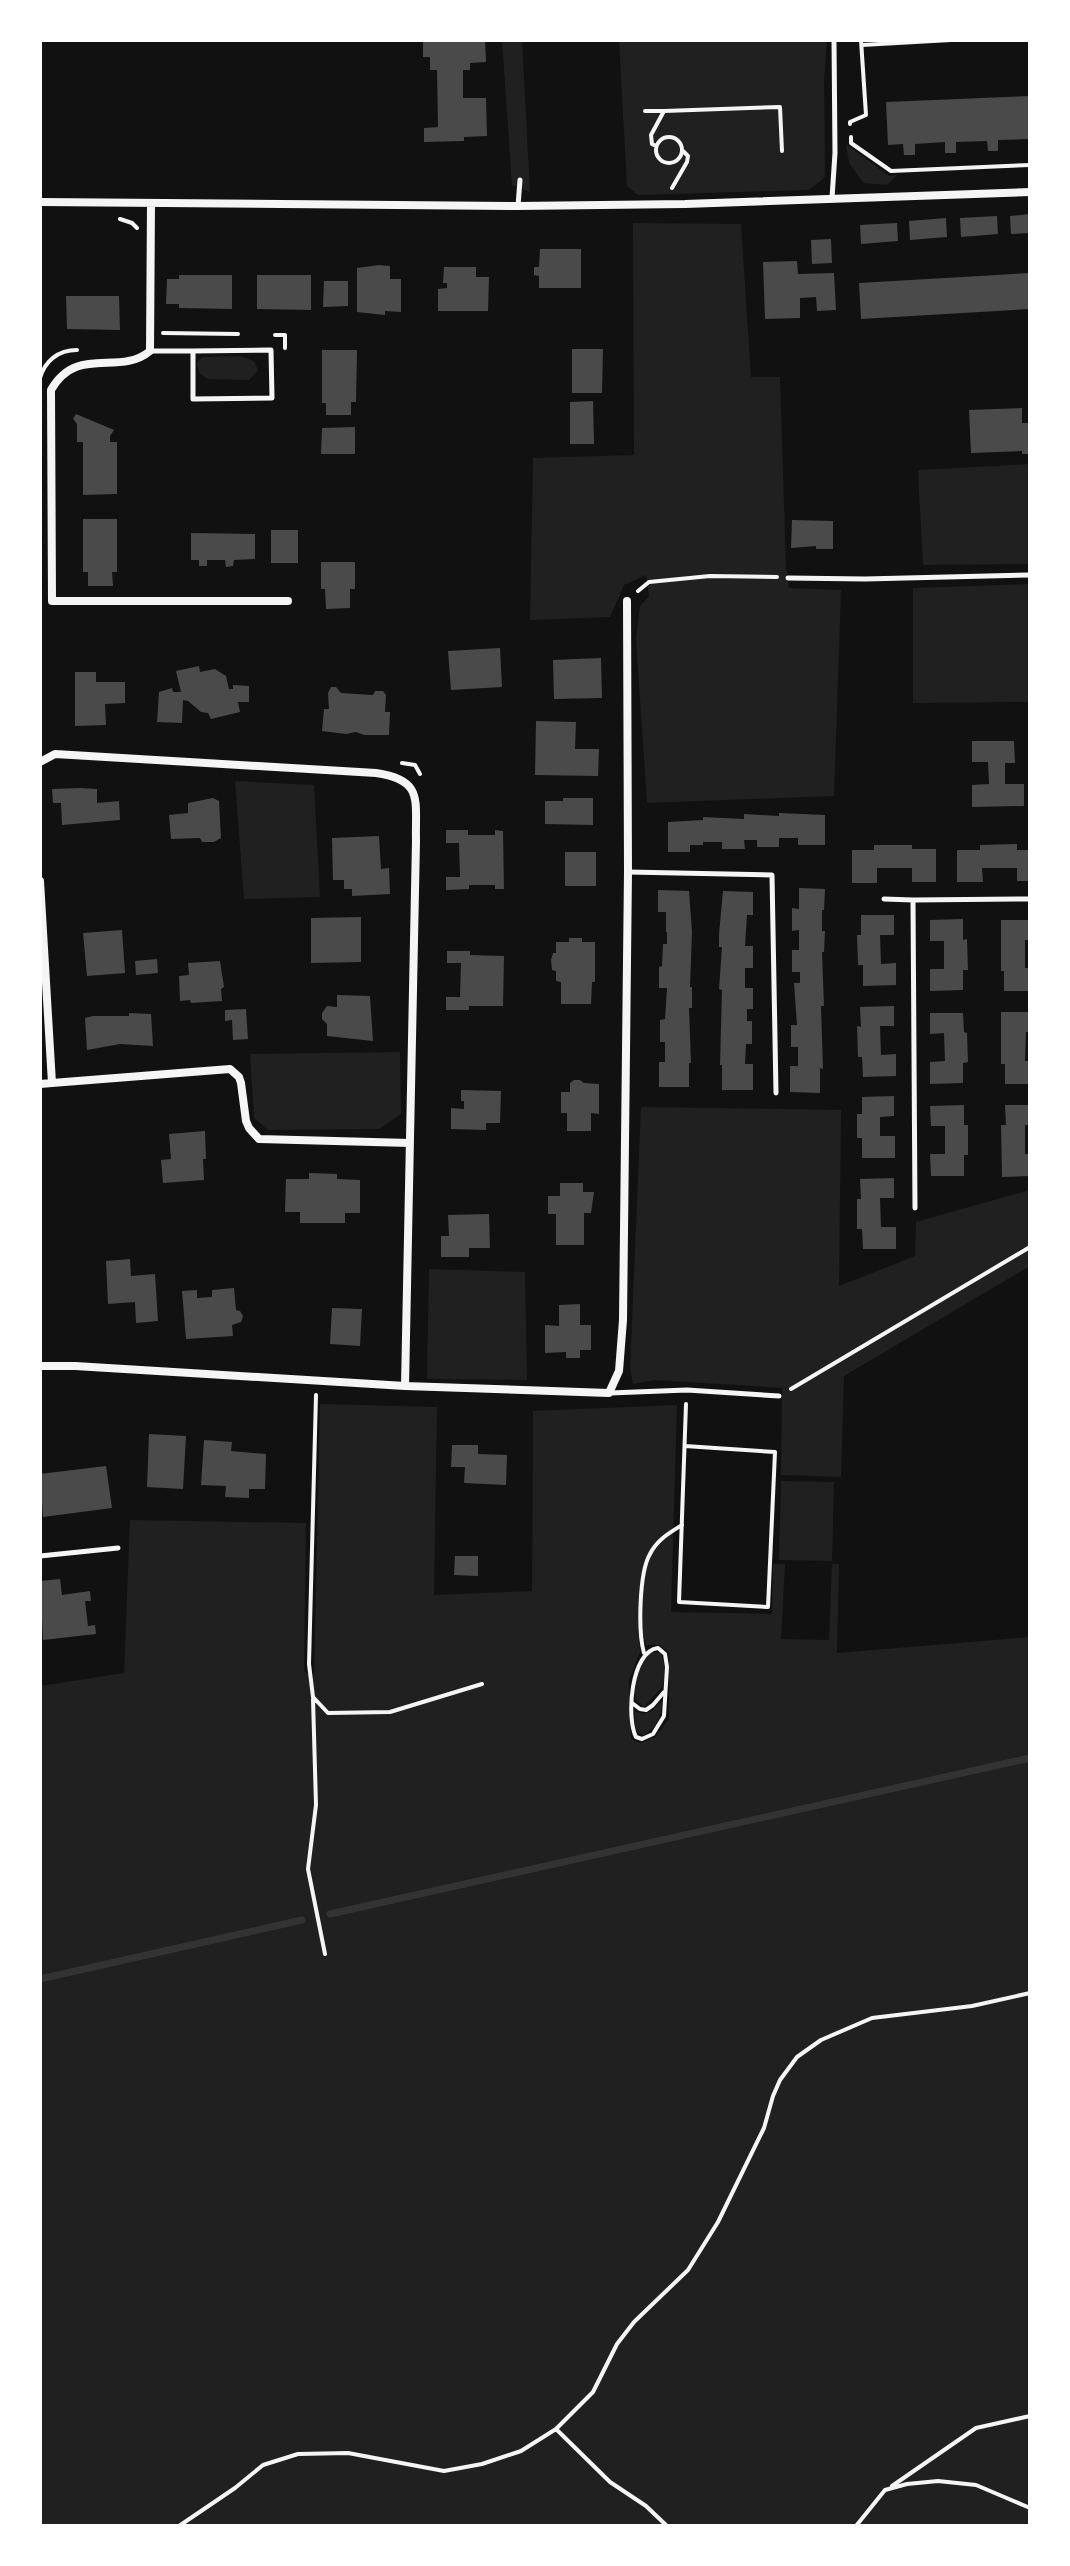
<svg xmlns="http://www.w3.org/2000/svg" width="1070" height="2566" font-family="'IBM Plex Sans',sans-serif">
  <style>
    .green { fill: #202020; fill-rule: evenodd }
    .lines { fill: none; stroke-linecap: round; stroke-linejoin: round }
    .stream { stroke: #333; stroke-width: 7 }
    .building { fill: #4a4a4a }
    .path { stroke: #f5f5f5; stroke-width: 4 }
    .service { stroke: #f5f5f5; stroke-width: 5 }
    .minor { stroke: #f5f5f5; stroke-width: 8 }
  </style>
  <rect width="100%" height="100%" fill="#111"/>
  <path class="green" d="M502,40H522L530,192L512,185Z
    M619,40H827L824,83L825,177L809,190L638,195L627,186Z
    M846,144L889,176L897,175L887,185L864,183L849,163Z
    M633,223L741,224L751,377H780L786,567L789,588L841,590L834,796L647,803L636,639L640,606L649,596L646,575L624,585L610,617L530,620L533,458L634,455Z
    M240,356L254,361L258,370L249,380L208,379L199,373L197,363L202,357Z
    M1030,464V564L923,565L918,470Z
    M1030,584V702L913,703V588Z
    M235,781L314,785L320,897L244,899Z
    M400,1052L401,1114L379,1129L268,1130L254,1118L250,1054Z
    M641,1107L841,1110L839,1286L915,1256L916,1222L1030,1190V1266L844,1376L841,1477L781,1475L782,1388L655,1380L633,1384L630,1369Z
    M429,1269L525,1272L527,1380L427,1379Z
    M320,1404L437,1407L434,1595L532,1591L533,1411L677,1405L671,1612L772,1614L773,1564H785L781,1639L829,1640L832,1564H839L837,1653L1030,1637V2526H40V1686L124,1673L130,1520L306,1523L304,1671L314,1677ZM639,1640H645L646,1646C658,1643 662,1645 669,1654V1719L655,1737L640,1743L631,1739L629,1680L640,1652Z
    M781,1481L834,1482L832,1561L779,1560Z
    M650,1652L661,1653L665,1667L663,1686L644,1707L635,1699C635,1684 638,1663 650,1652Z
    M662,1701C661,1716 658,1728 643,1735C632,1731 635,1721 635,1711C647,1718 653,1709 662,1701Z"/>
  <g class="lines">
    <path class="stream" d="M330,1914L1030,1758
      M40,1979L302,1920"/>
  </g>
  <path class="building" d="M423,40H485L486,62L470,63V70H463V98H486L487,136L464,137V141L424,142V128L438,127L437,70H430V57H423Z
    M1030,96V139L998,140V151H988L987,141L956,142V153H945V142L915,144V155H904L903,144L888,145L886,102Z
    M1030,214V233L1011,234L1010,216Z
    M997,216L998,234L961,237L960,218Z
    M946,218L947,237L910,240L909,221Z
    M897,223L898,241L861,244L860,225Z
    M831,239L832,263L812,264L811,240Z
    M540,249H581V288H539V276L534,275V267H539Z
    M797,261L798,274L834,273L836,310L817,311L816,297L800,298V318L765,319L763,262Z
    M379,265L390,266V279H401V312L385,311V315L357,312V268Z
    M444,267H476V277H489L488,311H438V289L447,288V283H443Z
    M1030,273V309L861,319L859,283Z
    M179,275H232V309L179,308V304H166L167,279H179Z
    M257,275H311V310L257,309Z
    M324,281H348V306L323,307Z
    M66,296H119L120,330L67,329Z
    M572,349H603L602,393H572Z
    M322,350H357L356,402H351V415H326V403H322Z
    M593,401L594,444H570V402Z
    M1022,408V423H1030V454H1022V451L971,453L969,410Z
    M76,414L114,430L110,436V442H117V494L83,495V442H77V424L73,419Z
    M355,427V454H321L322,428Z
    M83,519H117V572H112L113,586H88V572H83Z
    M792,520L833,521V549H816V546L791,548Z
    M271,530H298V563H271Z
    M191,533L255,534V559L234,560L233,566L226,567L225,560H207V566H199V560H191Z
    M321,562H355V589H350V608L326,609L325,589H321Z
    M500,648L502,687L451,690L448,651Z
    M601,658L602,698L554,699L553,660Z
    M199,666L200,672L215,669L226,676L229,689H233V685L249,686V702H238L240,712L211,719L208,713L201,712L188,701L183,700L182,723L157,722L159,692L172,688L173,692H181L176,671Z
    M75,672H96V682H125V703L105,704L106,725L75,726Z
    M331,687H336L341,693L373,695L375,691H383L386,695L385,712H390L389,735H364L356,732L346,734L322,731L324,709H329L328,693Z
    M536,721L576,722L575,749H599L598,776L535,775Z
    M972,741H1014L1015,763H1005V784H1024V806L972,807V785L989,784L988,762H972Z
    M81,788L97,789V803L119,801L120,820L62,825L61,803H53L52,789Z
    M213,798L219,801L221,838L214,842H202L200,838L171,839L169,815L188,813V803Z
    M563,798H593V825L545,824V801H563Z
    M779,813L825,815V845H798V838H779V847H757V840H744L745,849H722V842H703V845H690V852H668V822L703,820V817L744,819V814L779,816Z
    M446,830H468V835H495V830L503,831L504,889H495V885H469V889L446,890V877H460L459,843H446Z
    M379,836L381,869L389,868L390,894L352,896V889H344V880H333L332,838Z
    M1017,844V850H1030V881H1017V868H982L983,882H957V850H980V845Z
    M874,845H912V849H936V882H912V868H877V883H852V850H874Z
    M565,852H596V886H565Z
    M799,888L825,889L824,910H822V931H825L824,952H822L824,1006H821L823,1069L820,1068V1093L790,1092V1066H798V1047H791V1025H797L794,983H800V972H792V950H799V930L792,931V908L799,909Z
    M658,890L689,891L692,932L690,987H692V1008H689L691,1063H689V1087H659V1062H665V1042H660V1020L665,1019L667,988H659V967L662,966L663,944H667V932H666V912H658Z
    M723,891L753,892V915H747L745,946H753V968H745V988H753V1009H747V1021H752V1044H746L745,1064H753V1090H722V1065H720L722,990L719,989L722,947H719V934Z
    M861,915H894V935H880L881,964L896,963V985L863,986V965H858L857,935H861Z
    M361,917V962L311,963V918Z
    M963,919V940L967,939L968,970H963V990L930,991V969H944V941H930V920Z
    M1001,920H1030V940H1025V968H1030V991H1004V971H1001Z
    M122,930L125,973L87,976L83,933Z
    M569,938H582V942H595V982H592L591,1004H561V982L556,981V971L552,970L551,960L553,953H556V942H569Z
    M447,951H470V955L504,956L503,1006H469V1010H446V997H460L461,963H447Z
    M157,959L158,973L136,975L135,961Z
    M220,961L224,987L221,989L222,1001L191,1003L190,1000L180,1001L179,976L189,975L188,963Z
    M337,995L370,996L373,1041L327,1036V1024L322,1019V1013L327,1006L337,1007Z
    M894,1006V1026H880L881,1055L896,1054V1076L863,1077L862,1057H858L857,1026L861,1027L860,1007Z
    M246,1009L248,1039L233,1040L232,1020L225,1021V1010Z
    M1001,1012H1030V1032H1026L1025,1061H1030V1084H1005V1064H1001Z
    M129,1013L151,1014L153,1046L120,1044L87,1050L85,1018L93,1016H129Z
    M930,1013H963L964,1032L967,1033L968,1062L963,1063V1083L930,1084V1062L945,1061L944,1033L930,1034Z
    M574,1080H580L584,1083L599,1084V1114L591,1113V1131H567V1113H561V1092H570V1083Z
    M461,1090L501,1091L500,1123H486V1130L451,1129V1108L464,1109V1101H461Z
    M894,1096V1116L880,1117V1136H895V1158H862V1138H857V1114H862V1097Z
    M964,1105V1125H968V1155H964V1176H931L930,1154H945V1126H931L930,1106Z
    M1005,1105H1030V1125H1025V1154H1030V1176L1002,1177L1001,1125H1006Z
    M205,1131L206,1159H203L204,1180L163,1183L161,1160L171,1159L169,1134Z
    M309,1173L337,1174V1179L360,1180V1213H345V1223H300V1212H285L286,1179H309Z
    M894,1178V1198H880L881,1227H896V1249H863L862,1229H857V1199H861L860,1179Z
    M560,1183H583V1192H594L591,1213H584V1245H556V1214H548V1196H560Z
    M489,1214L490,1248H469V1257H441V1236H449L448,1215Z
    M130,1259L131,1276L155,1274L158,1321L136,1323L135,1302L108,1304L106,1261Z
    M234,1288L236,1310L240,1311L243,1316L241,1322L232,1325L233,1336L186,1339L182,1291L197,1290V1298L212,1297V1290Z
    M580,1304V1325H591V1350H580V1358H566V1352L545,1353V1325L559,1326V1305Z
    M332,1308L362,1309L360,1346L330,1344Z
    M149,1434L186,1436L183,1489L147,1487Z
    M204,1440L232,1442L231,1451L266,1454L265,1489H249V1498L225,1497L226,1486L201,1485Z
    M452,1445H478V1454L507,1455L506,1485L464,1483L465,1467H451Z
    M106,1466L112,1508L43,1517L40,1474Z
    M455,1556H478V1576L454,1575Z
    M60,1579L62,1595L90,1591L91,1601H85L88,1626L95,1625L96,1634L43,1640L40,1581Z"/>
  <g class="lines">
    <path class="path" d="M862,45L951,40
      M645,111H664
      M850,124V122L866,115L861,40
      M656 150a13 13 0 1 1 26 0a13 13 0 1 1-26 0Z
      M851,137V143L891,171L1030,165
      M656,146L652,144L651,135L664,111L780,107L782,151
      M672,188L687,162L688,156L683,151
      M120,219L132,223L137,228
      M163,333L238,334
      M275,335H285V348
      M40,378C45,361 58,350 77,350
      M638,591L649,582L710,576L777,577
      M402,763L415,765L420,774
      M791,1389L1030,1247
      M316,1395L309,1664L313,1697L328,1713L390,1712L482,1684
      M685,1446L775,1452L768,1607L679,1602L686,1404
      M658,1648L665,1654L667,1667L664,1716L653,1734L642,1739L636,1737C626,1717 631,1651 658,1648Z
      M644,1653C638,1632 639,1573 650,1554C657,1540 669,1533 682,1525
      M313,1699L316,1805L308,1869L325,1954
      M632,1703L640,1709L646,1710L653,1705L664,1692
      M556,2429L610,2482L646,2506L667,2526
      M892,2486L976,2428L1030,2416
      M179,2526L235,2488L263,2465L298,2454L348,2453L444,2471L482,2464L521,2451L556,2429L593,2392L617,2344L634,2322L688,2270L718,2222L764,2128L773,2096L780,2080L797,2057L821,2040L872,2018L972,2006L1030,1993
      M856,2526L885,2490L907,2484L938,2481L976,2485L1030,2508"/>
    <path class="service" d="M832,198L835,153L834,40
      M518,206L520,180
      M151,351H193V399L272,398L271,350L193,351
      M788,578L865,579L1030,575
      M628,872L772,875L776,1093
      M884,899L913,900
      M915,1208L913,900L1030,899
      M610,1393L687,1390L779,1396
      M40,1556L118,1548"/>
    <path class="minor" d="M40,202L518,206L685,204L1030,192
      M151,203L150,351C119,377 77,344 51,390L52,601H288
      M40,762L55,754L376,773C424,780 415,800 416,841L405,1386
      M40,881L52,1083L40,1084
      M52,1083L230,1069L239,1077L241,1083L246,1121L249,1128L259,1139L410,1143
      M40,1366H75L405,1386L609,1393L619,1371L623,1320L628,872L627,601"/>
  </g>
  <rect width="1070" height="2566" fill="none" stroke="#ffffff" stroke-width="84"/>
</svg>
